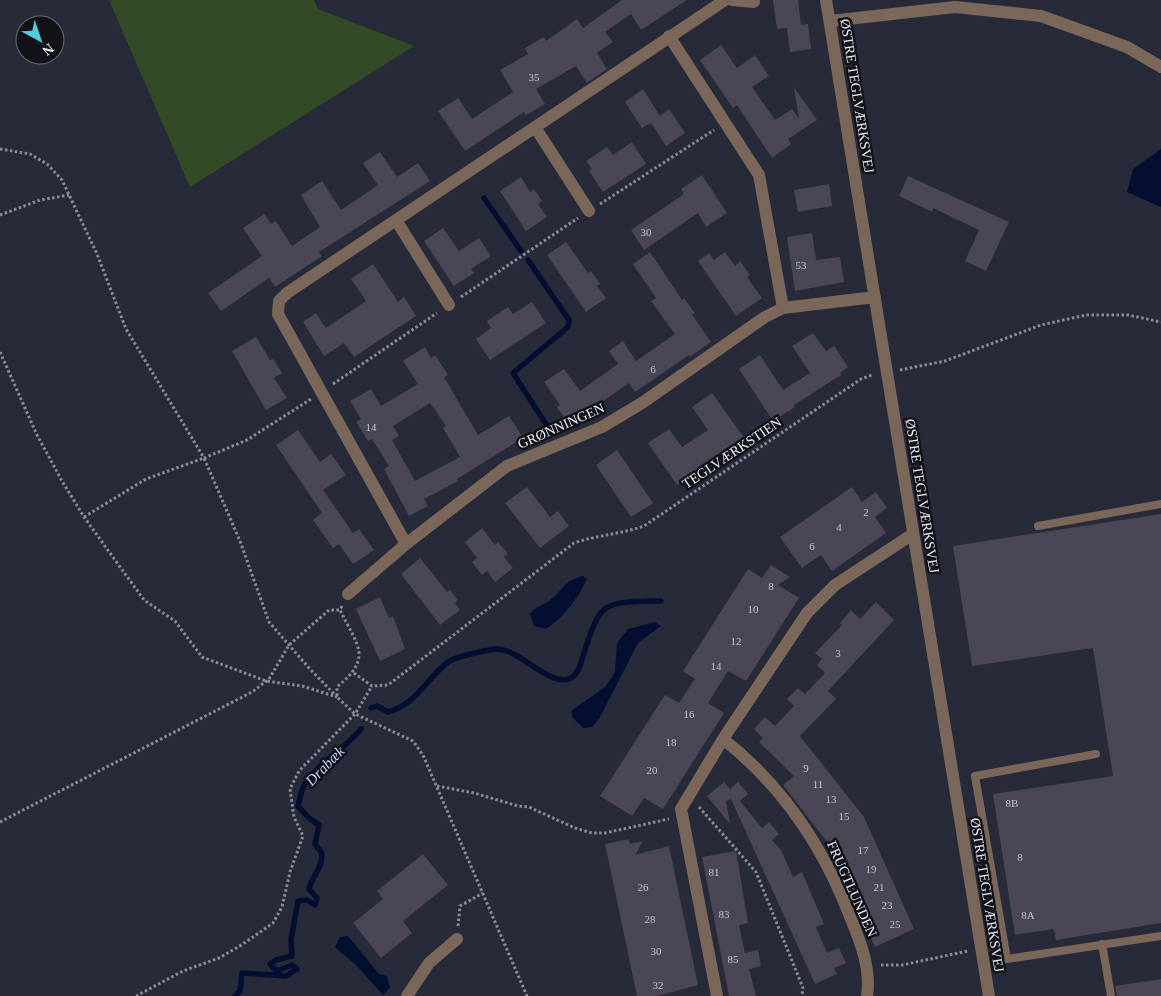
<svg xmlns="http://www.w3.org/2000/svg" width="1161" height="996" font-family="'Times New Roman',serif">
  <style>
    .green { fill: #324b26 }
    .water { fill: #030e30 }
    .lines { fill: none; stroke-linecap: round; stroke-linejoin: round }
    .stream { stroke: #030e30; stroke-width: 5.5 }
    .building { fill: #4a4656; fill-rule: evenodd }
    .path { stroke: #8a8d99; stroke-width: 3; stroke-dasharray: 2.5 2.5; stroke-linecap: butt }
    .service { stroke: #7a675a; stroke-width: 8 }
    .minor { stroke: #7a675a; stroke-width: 12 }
    .labels { text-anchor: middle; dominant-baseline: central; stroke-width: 5; stroke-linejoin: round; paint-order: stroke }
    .number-label { font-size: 11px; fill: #c3c3cf }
    .street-label { font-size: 14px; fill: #ebedf7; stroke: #121319 }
    .water-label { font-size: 15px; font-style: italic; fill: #c1d5fd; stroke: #121319 }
  </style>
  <rect width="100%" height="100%" fill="#272a38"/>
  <path class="green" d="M109,0H314L318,9L414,46L190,187Z"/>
  <path class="water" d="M1161,149V207L1127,192L1133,169Z
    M583,576L587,579C578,598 564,617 546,629L534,626L530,614C536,606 541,606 549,601C563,591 564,580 583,576Z
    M655,622L661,626L638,643L599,719L592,727L583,728L573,718L571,711L605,687L615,672L617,643L628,629Z
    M348,936L379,974L387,976L390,988L383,995L357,966L335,947L340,937Z"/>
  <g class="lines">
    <path class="stream" d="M484,198L521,251
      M528,260L569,320L568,327L513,373L549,429
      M371,708L377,706L388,712C416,705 427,678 448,662C454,657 487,650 496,649C520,648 550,689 571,678C578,674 580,666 582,659C601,601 599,602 661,601
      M235,996L240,991L242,973L286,976L297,969L292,965L277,971L270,964L276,960L292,956L291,940L298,901L307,900L315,905L317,898L309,889C313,873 322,871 322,853L315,844L319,825L309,818L298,806C300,799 301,790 305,784C319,762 345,749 361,729"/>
  </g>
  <path class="building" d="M622,0H687L641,30L631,14L605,32L613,42L597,53L607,69L587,83L576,66L536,89L545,104L526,115L524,112L465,151L438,111L458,98L472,119L513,92L500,70L528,54L525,48L544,37L546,41L577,19L583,28Z
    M773,0H798L801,25L808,24L811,49L790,52L787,28L777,29Z
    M721,45L737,68L755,55L769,76L752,87L775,120L792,109L799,119L794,87L817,120L788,139L791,144L772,158L737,105L733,108L700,60Z
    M643,89L660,116L669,109L685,133L666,146L651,123L642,128L625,102Z
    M632,142L646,164L603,192L589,171L592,169L586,161L607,147L613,155Z
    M380,152L397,177L418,163L430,181L319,252L322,256L275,287L269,278L221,311L208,293L262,256L243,228L264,214L271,224L276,221L292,246L320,227L301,195L322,181L341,210L378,185L363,163Z
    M702,175L727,213L706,227L698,213L644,250L631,230L684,194L681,189Z
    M908,176L1009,222L986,271L965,261L979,230L933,208L932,212L899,196Z
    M521,177L530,192L534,189L542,201L538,204L547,217L526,231L500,191Z
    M829,184L832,206L798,212L794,190Z
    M443,228L459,251L479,238L491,256L471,269L474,273L454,286L424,241Z
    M812,233L816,260L840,257L844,282L795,291L787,237Z
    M566,242L588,273L591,271L600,284L597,286L606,298L586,312L547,255Z
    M650,252L682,300L684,298L695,313L692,315L711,342L690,357L689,355L635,392L629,383L569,425L557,407L560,405L544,382L564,369L580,391L618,364L609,351L623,341L636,361L675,334L651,301L656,298L633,264Z
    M725,252L735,266L740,261L750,275L747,277L762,298L736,316L698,261L709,253L714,260Z
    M373,264L398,302L404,297L416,316L354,357L344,343L324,356L303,322L316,313L326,328L366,301L351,279Z
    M532,302L546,323L490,360L476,339L491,328L487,321L508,307L513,314Z
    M813,333L826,351L834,346L848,367L840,373L841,375L794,405L795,407L773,421L739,369L760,355L783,390L810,373L792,346Z
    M256,337L270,360L273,359L282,373L274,378L287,398L266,410L232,351Z
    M425,347L431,358L435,355L448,375L444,377L478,435L509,416L523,438L457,479L458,481L424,499L428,506L409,516L384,469L389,466L372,439L368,441L356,422L361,419L350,401L371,389L381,406L418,384L403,361ZM430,403L446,426L443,428L460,457L415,481L392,440L399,436L393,426Z
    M712,393L745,439L725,454L723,451L677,485L648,443L669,429L682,447L708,430L692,407Z
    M298,430L320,462L331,454L346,475L323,490L353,533L359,529L374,550L353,564L339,544L333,548L313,520L322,513L276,445Z
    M617,450L653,503L631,517L596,465Z
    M527,487L550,517L558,511L569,526L540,548L505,503Z
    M852,487L862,502L876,492L887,508L875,517L886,533L832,571L821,555L802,568L780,537Z
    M1161,514V923L1056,940L1054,929L1015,935L993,794L1113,776L1093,648L972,666L953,546Z
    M482,528L495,545L498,542L508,554L504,557L513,568L495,582L487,571L482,575L472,562L477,558L465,542Z
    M420,558L447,592L450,590L458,600L455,603L460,610L440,625L401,574Z
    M771,565L790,577L778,585L799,598L746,681L728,671L708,703L724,713L663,809L644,798L632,816L600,796L665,695L679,703L695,679L683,671L748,569L762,578Z
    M380,597L389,618L393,616L405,649L380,661L356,609Z
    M876,602L894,620L828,691L836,699L800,736L864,817L914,929L875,947L837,861L841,860L783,785L794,776L759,742L763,738L754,729L765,717L775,726L794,706L787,699L798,688L805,694L825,673L817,665L822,659L815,653L842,625L840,623L851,610L860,619Z
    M724,782L730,789L738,782L748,794L740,801L762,828L769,822L779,834L772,840L781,850L793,877L802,872L824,924L816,927L827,953L839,948L846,963L834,968L837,974L815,984L731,799L726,801L730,824L707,796Z
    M629,839L630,844L643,841L635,855L669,846L698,985L657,996H637L605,844Z
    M736,851L748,923L739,925L745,953L758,950L761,966L749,969L756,996H729L702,857Z
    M423,854L448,885L403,921L412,933L381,958L353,923L383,899L377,891Z
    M1161,979V996H1117L1115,986Z"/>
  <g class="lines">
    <path class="path" d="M0,149L30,154L47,164L62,180L97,254L126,329L204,458L247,440L311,399
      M600,204L714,130
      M0,215L40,200L69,195
      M461,297L578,218
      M0,352L37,435L62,481L84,517L144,600L175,621L202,657L266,681L302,686L337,697
      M900,370L945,361L1041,325L1086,315H1128L1161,322
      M333,384L437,313
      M84,517L146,479L204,458L240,541L269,622L309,668L337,697
      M342,606L340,610C358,647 373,657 337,687V697L355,714L413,741L423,755L527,996
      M354,673L372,686L388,685L574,543C598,535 621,534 644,526L861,379L872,375
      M437,786L474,793L518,806L529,807L575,828L592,833H605L669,819
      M699,807L756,872L803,988L802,996
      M0,822L252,692L269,679L289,645L329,610H340
      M458,926L460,906L483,893
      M881,965H902L968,951
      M136,996L183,971L219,958L243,944L273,923L282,907L290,872L303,836L294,817L290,789L299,771L355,714L372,686"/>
    <path class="service" d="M1038,526L1161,504
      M1096,754L975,776L1007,959L1161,936
      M1102,944L1111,996"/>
    <path class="minor" d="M732,0L754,2
      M826,0L989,996
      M830,21L955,7L1041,16L1127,47L1161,67
      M669,36L759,175L783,308
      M535,127L589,211
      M396,220L449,305
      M406,544L278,314L279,301L287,293L725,0
      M348,594L406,544L507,466L602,427L642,403L765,317L783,308L875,297
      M723,739C783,786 824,848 851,919C861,943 871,969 867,996
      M407,996L429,963L457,939
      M717,996L681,809L723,739L807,613L835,585L913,534"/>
  </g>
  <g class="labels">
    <g class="number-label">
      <text x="534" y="77">35</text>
      <text x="646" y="232">30</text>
      <text x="801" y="265">53</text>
      <text x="653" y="369">6</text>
      <text x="371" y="427">14</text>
      <text x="866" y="512">2</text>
      <text x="839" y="527">4</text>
      <text x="812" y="546">6</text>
      <text x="771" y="586">8</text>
      <text x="753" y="609">10</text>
      <text x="736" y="641">12</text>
      <text x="838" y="653">3</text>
      <text x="716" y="666">14</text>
      <text x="689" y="714">16</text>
      <text x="671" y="742">18</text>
      <text x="806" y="768">9</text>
      <text x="652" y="770">20</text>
      <text x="818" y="784">11</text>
      <text x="831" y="799">13</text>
      <text x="1012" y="803">8B</text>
      <text x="844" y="816">15</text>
      <text x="863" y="850">17</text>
      <text x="1020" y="857">8</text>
      <text x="871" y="869">19</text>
      <text x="714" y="872">81</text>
      <text x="643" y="887">26</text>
      <text x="879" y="887">21</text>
      <text x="887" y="905">23</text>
      <text x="724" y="914">83</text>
      <text x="1028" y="915">8A</text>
      <text x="650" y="919">28</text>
      <text x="895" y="924">25</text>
      <text x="656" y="951">30</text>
      <text x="733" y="959">85</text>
      <text x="658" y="985">32</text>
    </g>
    <g class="street-label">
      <text transform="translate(857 96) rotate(81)">ØSTRE TEGLVÆRKSVEJ</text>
      <text transform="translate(561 426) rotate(-24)">GRØNNINGEN</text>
      <text transform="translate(732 453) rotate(-34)">TEGLVÆRKSTIEN</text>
      <text transform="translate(922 496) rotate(81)">ØSTRE TEGLVÆRKSVEJ</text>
      <text transform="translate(852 889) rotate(66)">FRUGTLUNDEN</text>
      <text transform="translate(987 895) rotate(81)">ØSTRE TEGLVÆRKSVEJ</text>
    </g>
    <g class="water-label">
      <text transform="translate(325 766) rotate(-46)">Drabæk</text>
    </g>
  </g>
  <g transform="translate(40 40) rotate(140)"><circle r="24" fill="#121319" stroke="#696a72"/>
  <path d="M0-4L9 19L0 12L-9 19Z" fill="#52ccd6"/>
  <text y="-8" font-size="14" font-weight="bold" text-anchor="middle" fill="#ebedf7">N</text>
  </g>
</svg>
